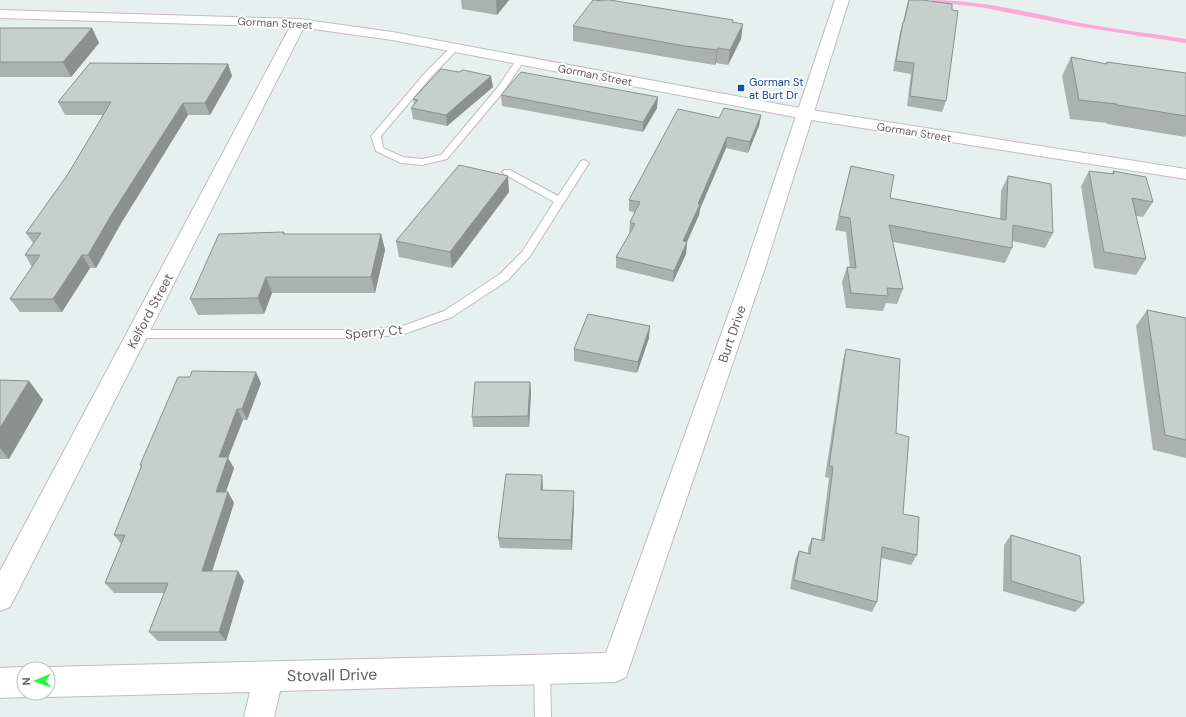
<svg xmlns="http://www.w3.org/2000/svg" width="1186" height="717" font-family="'DM Sans',sans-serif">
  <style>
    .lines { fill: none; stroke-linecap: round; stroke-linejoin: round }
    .stream { fill: #ffa8d5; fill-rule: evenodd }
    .lane-casing { stroke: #c3bbbe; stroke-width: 2 }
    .street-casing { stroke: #c3bbbe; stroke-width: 2 }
    .secondary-casing { stroke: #c5bbbf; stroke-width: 2 }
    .lane { fill: #fff; fill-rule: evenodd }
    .street { fill: #fff; fill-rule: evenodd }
    .secondary { fill: #fff; fill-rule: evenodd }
    .wall { fill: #a9b2af }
    .shaded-wall { fill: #8a918f }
    .building { fill: #c5cfcc; stroke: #8a918f }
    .transit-dot { fill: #1a4fb4; stroke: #fff; stroke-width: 1.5 }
    .labels { text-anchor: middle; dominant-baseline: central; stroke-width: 4; stroke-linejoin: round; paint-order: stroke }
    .far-street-label { font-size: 11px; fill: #685e62; stroke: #fff }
    .far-transit-label { font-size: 11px; fill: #164399; stroke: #fff; text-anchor: start }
    .street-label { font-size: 13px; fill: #685e62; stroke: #fff }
    .near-street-label { font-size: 16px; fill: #685e62; stroke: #fff }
  </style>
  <rect width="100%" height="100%" fill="#e6f1ef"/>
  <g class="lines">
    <path class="stream" d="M931,0C980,0 1027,12 1075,22C1112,29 1149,33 1186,39V43L1076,26L980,7L934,2Z"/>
    <defs>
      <path id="lane" d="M452,46H458L459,48L431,77L381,136L383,148L403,157L422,159L441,155L498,87L517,59H523L524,61L504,91L447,159L422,165L401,163L376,151L371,136L373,134L425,73Z
        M584,160L589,163L530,256L508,280L452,317L404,334L366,338H138L134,337L132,334L134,331L138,330H366L403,326L444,311L500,274L522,252L554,202L504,174L502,172L504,170H510L558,196L581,161Z
        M542,662L548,664L550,670L551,717H535L534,670L536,664Z"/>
      <path id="street" d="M835,0H849L765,268L626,677L616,682L280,691L274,717H244L250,692L48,697L39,693H48V669H44L48,667L606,653L745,268Z
        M299,19L304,20L306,23L10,607L0,611V571L292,23L294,20Z
        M24,667L28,669H24V693H33L24,697L0,698V668Z"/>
      <path id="secondary" d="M0,10L299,19L392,32L805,109L1186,169V179L805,119L392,40L299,27L0,18Z"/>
    </defs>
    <use href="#lane" class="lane-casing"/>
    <use href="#street" class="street-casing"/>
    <use href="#secondary" class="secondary-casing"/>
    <use href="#lane" class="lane"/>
    <use href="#street" class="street"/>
    <use href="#secondary" class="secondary"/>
  </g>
  <path class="wall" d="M461,0H509L497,15L462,9Z
    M908,0L946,101L942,112L907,106L911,74L893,71L900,32L903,22Z
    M732,23L741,39L728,65L716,63L715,65L684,60L573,41V26Z
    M0,28H92L99,43L71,77H0Z
    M1071,57L1106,64L1107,62L1186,73V135L1185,137L1107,124V123L1070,119L1062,76Z
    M228,64L232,76L210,115H188L120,225L96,268H90L62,312H20L10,299L32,267L25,255L33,243L26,233L68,174L103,115H65L58,102Z
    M493,87L447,126L413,119L411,108L414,104L413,99Z
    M501,95L657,108L643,132L502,106Z
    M761,115L759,126L748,153L726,148L700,209L699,215L687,242L686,254L673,282L616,268V257L629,234L630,222L635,213L629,211V200L719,118Z
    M851,166L890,198L1000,219L1001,191L1008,176L1053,233L1045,248L1012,241V248L1005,263L893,242L903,289L897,304L886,303L883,311L846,308L842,282L847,267L850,268L846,232L835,230Z
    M1089,171L1112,174L1113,171L1153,202L1143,217L1136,216L1146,259L1136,275L1094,268L1081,186Z
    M509,192L452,268L399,257L396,241Z
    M284,232L285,234H381L385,250L375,293H272L264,314L198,315L190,299Z
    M1147,310L1186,318V458L1153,450L1136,326Z
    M649,338L637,373L574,361V349Z
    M846,349L896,433L903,514L917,555L911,565L881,558L877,602L872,612L790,589L795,560L799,551L808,553V548L812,538L821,540L829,478L825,477L843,360Z
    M0,380L29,381L43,400L9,459H0Z
    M530,382L531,393L529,427H473L472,417Z
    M261,383L247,420H243L228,458L234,468L226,492H228L234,503L212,571L244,581L226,641H158L149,632L164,593H114L105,583L121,544L114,535L141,467L140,465Z
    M543,486L542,490L574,502L572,550L500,548L498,538Z
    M1011,535L1084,603L1075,612L1003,591L1004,545Z"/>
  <path class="shaded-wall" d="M496,0H509L497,15Z
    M743,24L741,39L728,65L730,50Z
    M92,28L99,43L71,77L63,62Z
    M718,48L716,63L715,65L717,50Z
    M228,64L232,76L210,115L205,103Z
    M491,76L493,87L447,126L446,115Z
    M658,97L657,108L643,132V122Z
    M183,103L188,115L120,225L96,268L88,255L113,212Z
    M761,115L759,126L748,153L750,142Z
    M727,137L726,148L700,209L699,215L682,253L683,241L698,204Z
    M508,176L509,192L452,268L450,252Z
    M381,234L385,250L375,293L371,277Z
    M687,242L686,254L673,282L674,271Z
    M82,255L90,268L62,312L53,299Z
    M266,277L272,293L264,314L258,298Z
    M650,326L649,338L637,373L638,362Z
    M256,372L261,383L247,420L242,409Z
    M29,381L43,400L9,459L0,448V428Z
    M530,382L531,393L529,427L528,416Z
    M237,409L243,420L228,458L234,468L222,503L216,492L219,457Z
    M542,475L543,486L541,501V490Z
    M574,491V502L572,550L571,540Z
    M228,492L234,503L209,581L202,571Z
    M238,571L244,581L226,641L219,632Z"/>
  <path class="building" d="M593,0L604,1L605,0H610L733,20L732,22L743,24L730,50L718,48L717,50L685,46L573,26Z
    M909,0H922L952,4V10L958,11L946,101L910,96L914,63L896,61L903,22H904Z
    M0,28H92L63,62H0Z
    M1071,57L1107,64V62L1186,73V116L1117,105V104L1079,100Z
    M90,63L228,64L205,103H183L113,212L88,255H82L53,299H10L40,255H25L41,233H26L68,174L111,102H58Z
    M441,69L459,72L463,70L491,76L446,115L411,108L418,100L413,99Z
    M521,72L658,97L643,122L501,95Z
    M724,108L761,115L750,142L727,137L698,204H700L683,241L687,242L674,271L616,257L635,224L630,222L640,202L629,200L678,109L719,118Z
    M459,165L508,176L450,252L396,241Z
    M851,166L894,175L890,198L1006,220L1008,176L1051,184L1053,233L1013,225L1012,248L889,225L903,289L887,288L888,296L851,293L847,267L856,268L850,218L839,216Z
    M1089,171L1114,174L1113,171L1146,177L1153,202L1132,198L1146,259L1104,252Z
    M284,232L283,234H381L371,277H266L258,298L190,299L219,234Z
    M1147,310L1186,318V440L1165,435Z
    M588,314L650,326L638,362L574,349Z
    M846,349L900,359L896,433L909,437L903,514L919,517L917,555L882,547L877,602L794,580L799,551L810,554L812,538L824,541L833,467L829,466Z
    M192,371L256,372L242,409H237L219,457H228L216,492H228L202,571H238L219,632H149L168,583H105L125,535H114L142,465H140L178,377H190Z
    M0,380L29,381L0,428Z
    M475,382H530L528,416L472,417Z
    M506,474L542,475L541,490L574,491L571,540L498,538Z
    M1011,535L1080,556L1084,603L1011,581Z"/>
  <rect class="transit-dot" x="737" y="84" width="8" height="8" rx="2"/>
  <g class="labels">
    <g class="far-street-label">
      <text transform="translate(275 23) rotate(3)">Gorman Street</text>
      <text transform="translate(595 75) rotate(11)">Gorman Street</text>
      <text transform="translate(914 132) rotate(9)">Gorman Street</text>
    </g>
    <g class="far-transit-label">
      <text x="749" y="82">Gorman St<tspan x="749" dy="13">at Burt Dr</tspan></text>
    </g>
    <g class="street-label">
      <text transform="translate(150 311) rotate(-62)">Kelford Street</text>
      <text transform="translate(374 332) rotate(-5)">Sperry Ct</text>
      <text transform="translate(732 334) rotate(-71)">Burt Drive</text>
    </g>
    <g class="near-street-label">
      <text transform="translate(332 675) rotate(-1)">Stovall Drive</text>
    </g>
  </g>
  <g transform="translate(36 681) rotate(268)"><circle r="19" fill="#ffffff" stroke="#c3bfc0"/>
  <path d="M0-3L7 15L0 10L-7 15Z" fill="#27f740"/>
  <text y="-6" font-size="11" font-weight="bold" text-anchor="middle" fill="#685e62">N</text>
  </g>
</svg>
